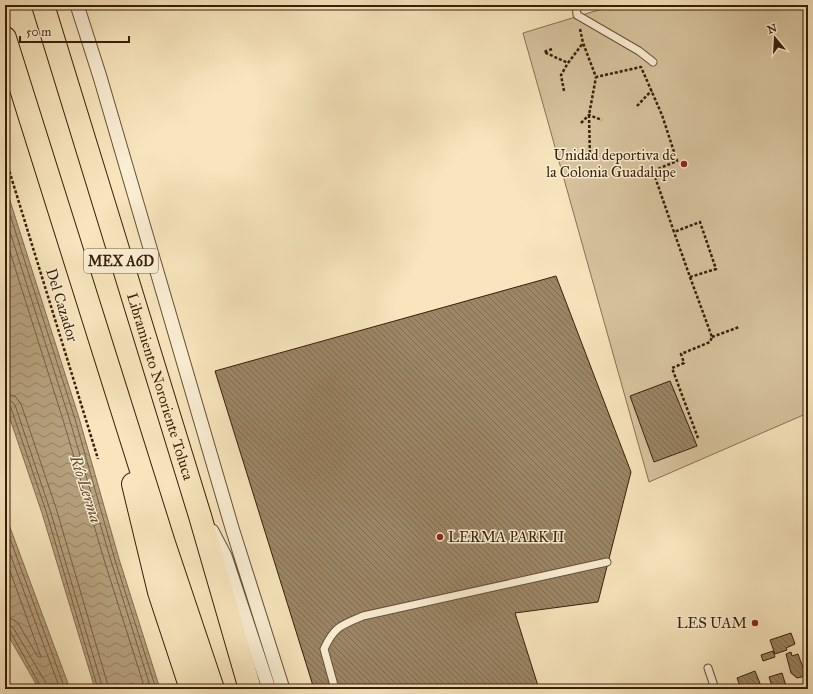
<svg xmlns="http://www.w3.org/2000/svg" width="813" height="694" font-family="'IM FELL Great Primer',serif">
  <style>
    .pitch { fill: #d7c39e; stroke: #887153 }
    .water { fill: url(#water-waves); stroke: #846e4f }
    .lines { fill: none; stroke-linecap: round; stroke-linejoin: round }
    .shore { stroke: #786044; stroke-width: 1 }
    .building { fill: url(#building-back-hatch); stroke: #381f08 }
    .service-casing { stroke: #685035; stroke-width: 9 }
    .minor-casing { stroke: #685035; stroke-width: 15 }
    .motorway-casing { stroke: #381f08; stroke-width: 24 }
    .path { stroke: #381f08; stroke-width: 2.5; stroke-dasharray: 3 2; stroke-linecap: butt }
    .service { stroke: #faeed4; stroke-width: 7 }
    .minor { stroke: #faeed4; stroke-width: 13 }
    .motorway { stroke: #f8e5bd; stroke-width: 22 }
    .poi-dot { fill: #8f2418; stroke: #faeed4; stroke-width: 1.5 }
    .labels { text-anchor: middle; dominant-baseline: central; stroke-width: 3; stroke-linejoin: round; paint-order: stroke }
    .shield { fill: #faeed4; stroke: #725d45; stroke-width: 1 }
    .shield-label { font-size: 14px; font-weight: bold; fill: #381f08 }
    .poi-label { font-size: 15px; fill: #381f08; stroke: #faeed4; text-anchor: end }
    .street-label { font-size: 15px; fill: #381f08; stroke: #faeed4 }
    .water-label { font-size: 16px; font-style: italic; fill: #644d32; stroke: #faeed4 }
  </style>
  <defs>
    <pattern id="water-waves" width="16" height="10" patternUnits="userSpaceOnUse"><rect width="16" height="10" fill="#b7a27f"/><path d="M0 5q4-4 8 0t8 0" fill="none" stroke="#968366"/></pattern>
    <pattern id="building-back-hatch" width="6" height="6" patternUnits="userSpaceOnUse"><rect width="6" height="6" fill="#9c8666"/><path d="M-1 5l2 2M0 0l6 6M5-1l2 2" fill="none" stroke="#806d52"/></pattern>
  </defs>
  <rect width="100%" height="100%" fill="#f8e5bd"/>
  <filter id="stains"><feTurbulence type="fractalNoise" baseFrequency=".005" numOctaves="4"/><feColorMatrix values="0 0 0 0 .2 0 0 0 0 .09 0 0 0 0 .02 0 0 0 .5 -.17"/></filter>
  <radialGradient id="worn" r=".72"><stop offset=".6" stop-color="#630" stop-opacity="0"/><stop offset="1" stop-color="#630" stop-opacity=".3"/></radialGradient>
  <path class="pitch" d="M615,5H808V413L649,482L523,33Z"/>
  <path class="water" d="M5,185L79,418L119,559L160,689H95L42,513L5,404Z
    M5,514L70,689H39L5,630Z"/>
  <g class="lines">
    <path class="shore" d="M5,199L75,419L115,560L156,689
      M5,216L70,421L111,561L151,689
      M5,236L64,423L105,563L145,689
      M5,394L15,396L21,404L56,508L109,689
      M5,400L11,401L15,405L50,510L103,689
      M5,405L11,408L46,511L98,689
      M5,525L65,689
      M5,540L60,689
      M5,557L41,657H38L18,623L12,619L5,618
      M5,624L10,625L14,629L46,683L47,689
      M5,629L10,631L42,689"/>
  </g>
  <path class="building" d="M556,276L631,472L598,602L515,613L539,689H314L215,371Z
    M670,381L697,446L654,462L630,396Z
    M791,633L795,644L786,648L787,650L775,654L770,640Z
    M773,651L775,657L763,661L761,655Z
    M791,652L792,656L798,654L806,676L797,678L791,673L786,654Z
    M755,671L761,686L752,689H741L737,678Z
    M782,673L787,689H773L769,677Z
    M808,683V689H797L796,687Z"/>
  <g class="lines">
    <defs>
      <path id="service" d="M576,5L577,15L639,51L653,62
        M708,668L715,689
        M335,689L324,649C334,627 341,625 363,616L607,562"/>
      <path id="minor" d="M77,5L100,77L232,528L283,689
        M212,531L225,556L269,689"/>
      <g id="motorway">
        <path id="s1" d="M43,5L200,516L250,689"/>
        <path d="M5,38L164,543L213,689"/>
        <path d="M133,484L159,592L191,689"/>
      </g>
    </defs>
    <use href="#service" class="service-casing"/>
    <use href="#minor" class="minor-casing"/>
    <use href="#motorway" class="motorway-casing"/>
    <path class="path" d="M580,29L583,43L596,77L641,67L662,115L677,161L653,171L674,232L700,222L716,269L690,277L674,232
      M552,49L544,52L568,63L583,43
      M564,91L561,75L568,63
      M637,106L652,90
      M581,123L589,115L602,120
      M5,157L98,459
      M590,158L589,115L596,77
      M690,277L712,337L710,342L681,354L684,363L672,368L698,438
      M712,337L739,327"/>
    <use href="#service" class="service"/>
    <use href="#minor" class="minor"/>
    <use href="#motorway" class="motorway"/>
  </g>
  <g class="poi-dot">
    <circle cx="684" cy="164" r="4"/>
    <circle cx="440" cy="537" r="4"/>
    <circle cx="755" cy="623" r="4"/>
  </g>
  <g class="labels">
    <rect class="shield" x="84" y="249" width="74" height="24" rx="3"/>
    <g class="shield-label">
      <text x="121" y="261">MEX A6D</text>
    </g>
    <g class="poi-label">
      <text x="676" y="155">Unidad deportiva de<tspan x="676" dy="17">la Colonia Guadalupe</tspan></text>
      <text x="448" y="537" text-anchor="start">LERMA PARK II</text>
      <text x="747" y="623">LES UAM</text>
    </g>
    <g class="street-label">
      <text transform="translate(62 305) rotate(73)">Del Cazador</text>
      <text stroke="none"><textPath href="#s1" startOffset="399">Libramiento Nororiente Toluca</textPath></text>
    </g>
    <g class="water-label">
      <text transform="translate(86 489) rotate(72)">Río Lerma</text>
    </g>
  </g>
  <rect width="813" height="694" fill="none" stroke="#f8e5bd" stroke-width="20"/>
  <rect x="6" y="6" width="801" height="682" fill="none" stroke="#381f08" stroke-width="2"/>
  <rect x="10" y="10" width="793" height="674" fill="none" stroke="#381f08"/>
  <g transform="translate(775 38) rotate(342)" stroke="#faeed4" stroke-width="3" paint-order="stroke">
  <path d="M0-3L7 15L0 10L-7 15Z" fill="#381f08"/>
  <text y="-6" font-size="11" font-weight="bold" text-anchor="middle" fill="#381f08">N</text>
  </g>
  <path d="M20 36v6h109v-6" fill="none" stroke="#381f08" stroke-width="2"/>
  <text x="26" y="36" font-size="12" fill="#381f08" stroke="#faeed4" stroke-width="3" paint-order="stroke">50 m</text>
  <rect width="100%" height="100%" filter="url(#stains)"/>
  <rect width="100%" height="100%" fill="url(#worn)"/>
</svg>
